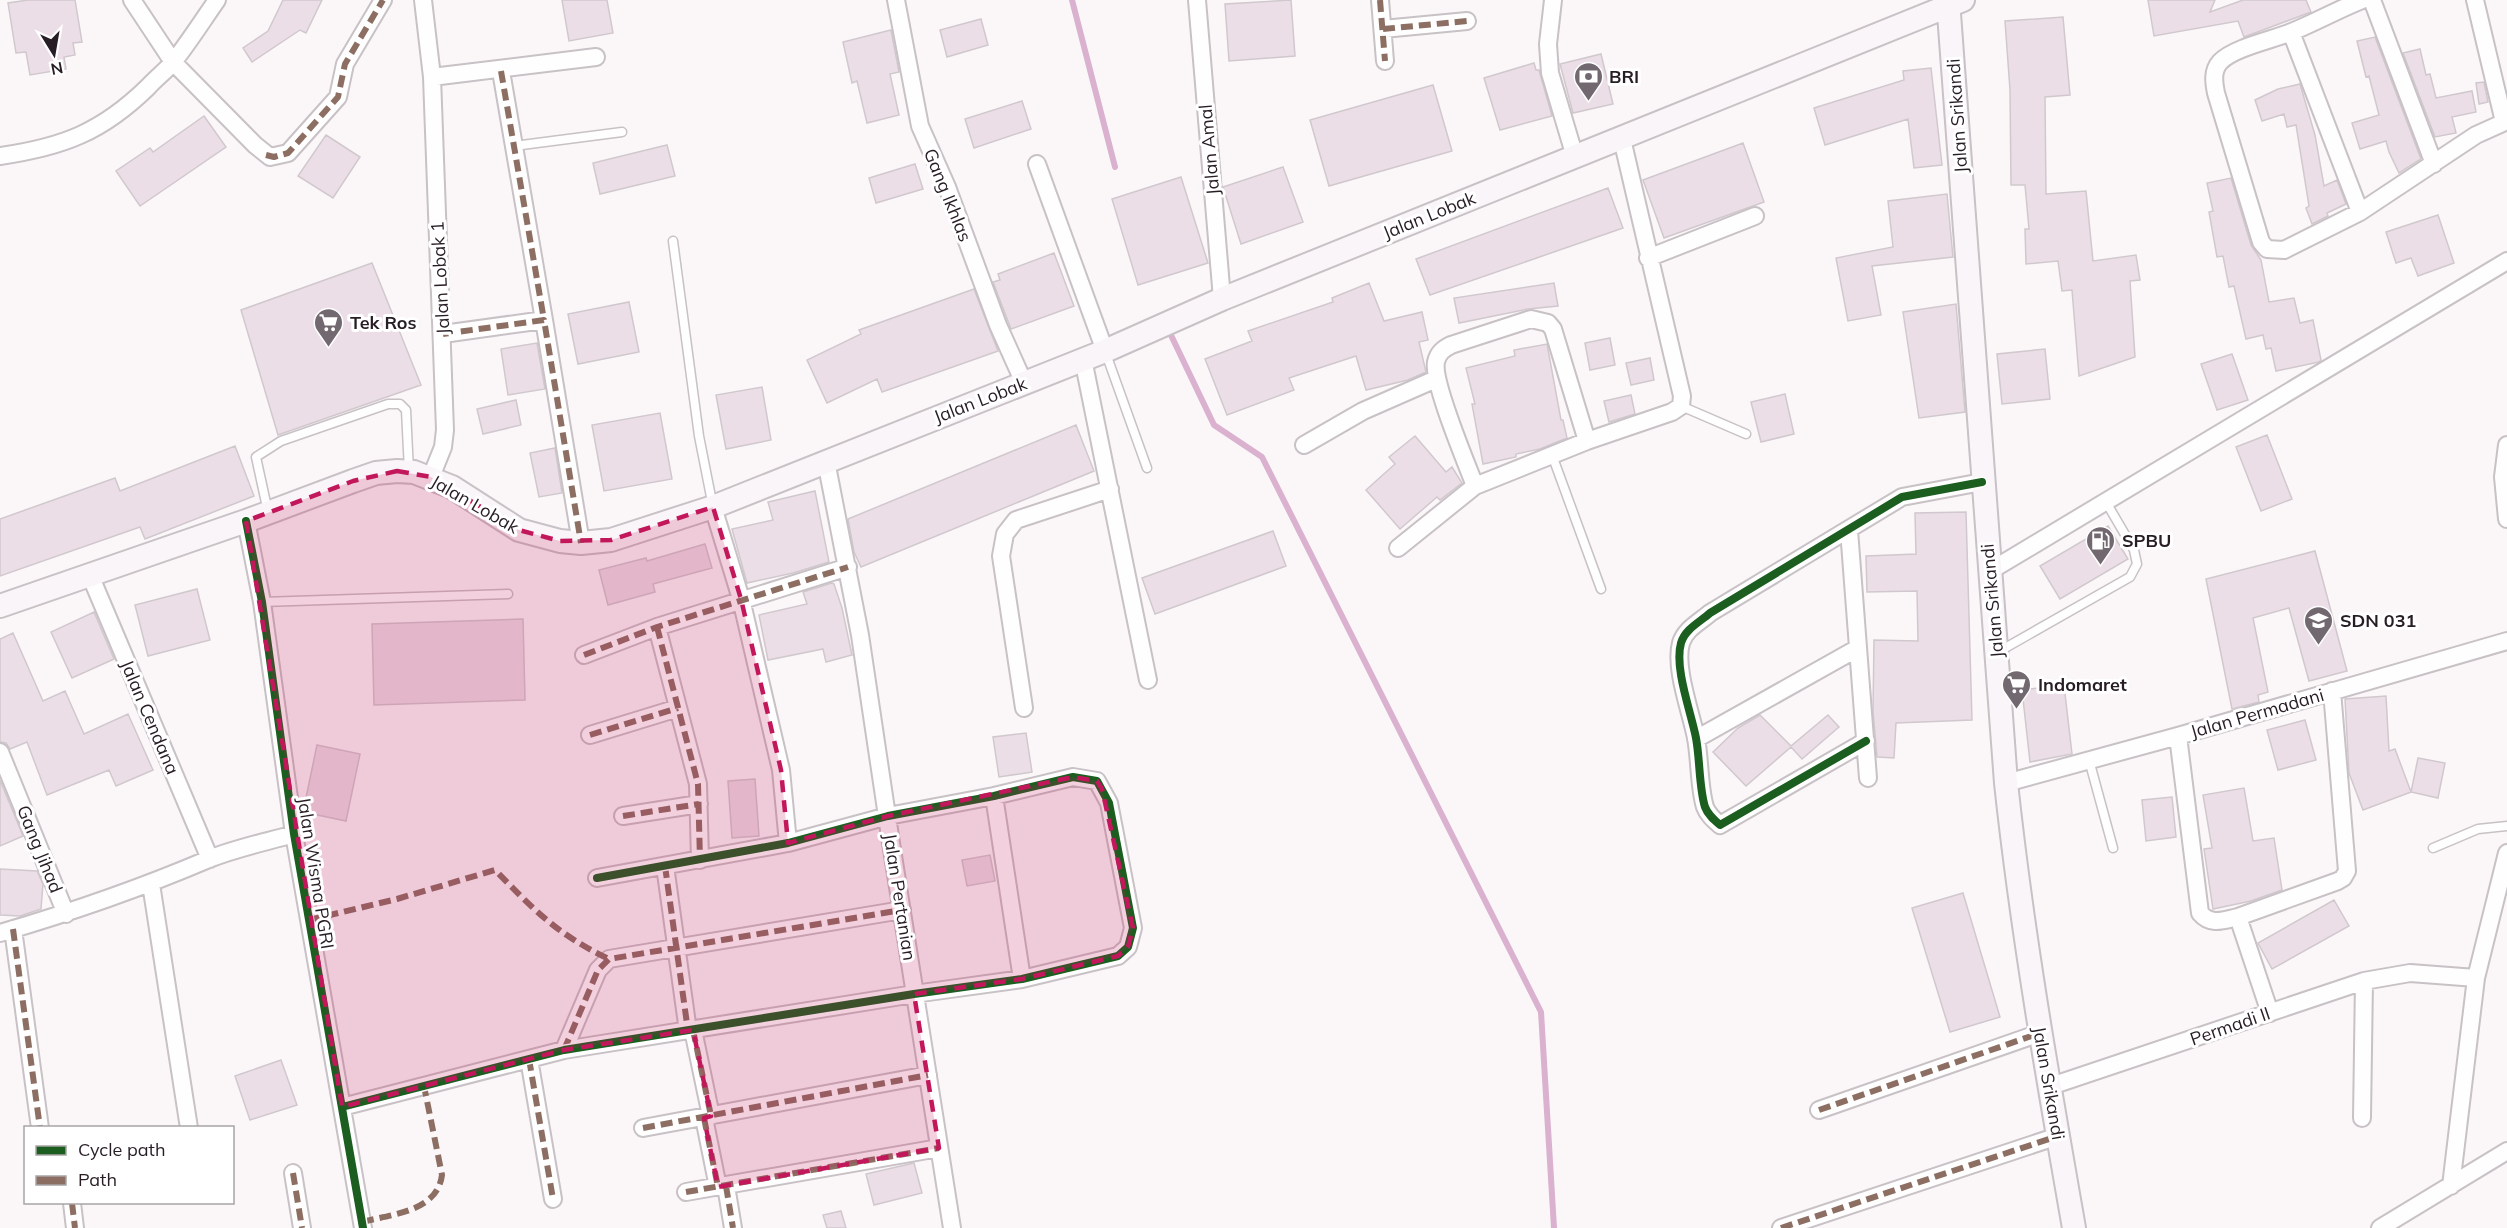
<svg xmlns="http://www.w3.org/2000/svg" width="2507" height="1228" font-family="Mulish,sans-serif">
  <style>
    .lines { fill: none; stroke-linecap: round; stroke-linejoin: round }
    .stream { stroke: #dab1ce; stroke-width: 6 }
    .building { fill: #ecdee7; stroke: #d0c8cd; stroke-width: 1.5 }
    .lane-casing { stroke: #c8c1c5; stroke-width: 11 }
    .street-casing { stroke: #c8c1c5; stroke-width: 20 }
    .secondary-casing { stroke: #c8c1c5; stroke-width: 26 }
    .lane { stroke: #fefefe; stroke-width: 8 }
    .street { stroke: #fefefe; stroke-width: 16 }
    .secondary { stroke: #f9f5f8; stroke-width: 22 }
    .quiet { stroke: #8d6e63; stroke-width: 6; stroke-dasharray: 12 6; stroke-linecap: butt }
    .cycleway-casing { stroke: #fff; stroke-width: 11 }
    .cycleway { stroke: #1b5e20; stroke-width: 8 }
    .marked { fill: #c2185b; fill-opacity: 0.2; stroke: #c2185b; stroke-width: 4.5; stroke-dasharray: 12 8; stroke-linejoin: round }
    .labels { text-anchor: middle; dominant-baseline: central; stroke-width: 6; stroke-linejoin: round; paint-order: stroke }
    .poi-label { font-size: 18px; font-weight: bold; fill: #271d24; stroke: #fff; text-anchor: start }
    .street-label { font-size: 18px; fill: #271d24; stroke: #fff }
  </style>
  <rect width="100%" height="100%" fill="#fbf7f9"/>
  <g class="lines">
    <path class="stream" d="M1072,0L1115,167
      M1169,331L1214,425L1262,457L1541,1012L1554,1228"/>
  </g>
  <path class="building" d="M28,0H75L82,42L73,43L75,55L64,57L66,69L30,75L26,52L16,53L8,3Z
    M283,0H322L306,33L300,30L252,62L243,48L268,31Z
    M562,0H607L613,33L569,41Z
    M1291,0L1295,56L1229,61L1225,4Z
    M2148,0H2215L2210,12L2243,0H2306L2311,12L2244,37L2238,21L2154,36Z
    M2063,17L2070,95L2045,97L2046,194L2086,191L2093,261L2136,255L2140,280L2130,281L2135,357L2079,376L2072,290L2062,291L2058,261L2026,264L2025,229H2029L2025,185H2011L2010,90L2005,21Z
    M981,19L988,45L947,57L940,30Z
    M891,30L899,72L890,74L899,115L867,123L857,81L852,83L843,42Z
    M2375,37L2421,159L2399,173L2389,152L2386,141L2360,149L2352,123L2379,115L2369,76L2366,77L2357,41Z
    M2420,49L2426,75L2430,74L2436,98L2472,91L2476,112L2452,117L2456,133L2435,137L2403,53Z
    M1601,54L1613,104L1573,113L1560,64Z
    M1534,63L1536,70H1539L1552,116L1500,130L1484,78Z
    M1931,68L1942,165L1914,168L1908,119L1825,145L1814,108L1904,80L1903,71Z
    M2484,82L2488,102L2479,104L2476,83Z
    M2300,84L2315,135L2324,186L2337,180L2346,204L2327,213L2328,216L2312,224L2306,208L2309,206L2296,125L2287,127L2284,114L2262,121L2255,100L2278,89Z
    M1433,85L1452,151L1329,186L1310,120Z
    M1022,101L1031,129L974,148L965,119Z
    M204,116L226,147L140,206L116,171L150,148L153,152Z
    M326,135L360,157L333,198L298,176Z
    M1743,143L1764,202L1664,238L1643,180Z
    M667,145L675,176L600,194L593,163Z
    M915,164L923,189L876,203L869,178Z
    M1283,167L1303,222L1241,244L1223,187Z
    M1181,177L1208,263L1138,285L1112,199Z
    M2231,178L2251,245L2261,260L2269,302L2294,298L2300,323L2313,320L2321,360L2319,362L2276,371L2271,348L2266,349L2263,335L2246,339L2234,286L2229,287L2223,256L2217,257L2209,212L2213,211L2207,183Z
    M1608,188L1623,228L1430,295L1416,259Z
    M1947,194L1953,257L1872,266L1881,315L1848,321L1836,258L1893,247L1888,201Z
    M2438,215L2454,263L2418,276L2411,258L2396,263L2386,232Z
    M1054,253L1074,306L1011,329L993,282L1000,280L998,274Z
    M372,263L421,385L278,435L241,310Z
    M1369,283L1384,321L1422,312L1428,340L1419,342L1426,372L1408,380L1366,390L1356,356L1289,378L1294,390L1227,415L1205,359L1252,341L1248,331L1333,302L1332,298Z
    M1554,283L1558,306L1528,309L1459,323L1454,298Z
    M974,289L998,351L882,392L877,379L827,403L807,360L861,334L859,330Z
    M629,302L639,352L578,364L568,314Z
    M1956,304L1965,412L1919,418L1903,312Z
    M1610,338L1615,365L1590,370L1585,343Z
    M537,343L545,389L508,395L501,349Z
    M1547,344L1561,420H1563L1567,438L1540,449L1516,454V457L1483,464L1472,404H1475L1466,368L1515,356L1514,350Z
    M2045,349L2050,399L2002,404L1997,354Z
    M2232,354L2248,400L2217,410L2201,364Z
    M1650,358L1654,380L1631,385L1626,363Z
    M762,387L771,440L726,449L716,395Z
    M1785,394L1794,434L1761,442L1751,402Z
    M1631,395L1635,414L1609,422L1604,401Z
    M516,400L521,425L483,434L477,409Z
    M660,413L672,479L604,491L592,425Z
    M1076,425L1094,471L861,567L854,552L848,519Z
    M2267,435L2292,499L2261,511L2236,447Z
    M1415,436L1446,472L1452,467L1462,483L1440,500L1437,497L1400,529L1366,490L1395,464L1389,457Z
    M235,446L254,496L145,539L140,527L0,576V519L115,478L120,491Z
    M555,448L562,493L539,497L530,453Z
    M815,491L829,562L793,573L747,583L732,529L773,520L768,502Z
    M1966,512L1972,720L1896,723L1894,758L1877,757L1873,711L1874,640L1918,641L1917,591L1867,592L1866,556L1916,554L1915,513Z
    M2108,526L2128,559L2060,599L2040,566Z
    M1273,531L1286,566L1155,614L1142,578Z
    M705,544L712,568L653,584L655,592L608,605L599,570L646,558L647,561Z
    M2315,551L2347,671L2309,681L2289,608L2253,618L2268,692L2258,695L2259,702L2232,709L2206,579Z
    M832,583L834,584L842,608L852,655L826,662L823,649L768,660L759,615L807,604L803,592Z
    M197,589L210,640L148,656L135,605Z
    M94,612L114,659L72,678L51,632Z
    M523,619L525,700L374,705L372,624Z
    M13,633L43,701L65,691L84,734L128,714L153,770L116,786L109,770L47,795L27,742L10,749L6,743L0,742V639Z
    M2064,685L2072,754L2030,762L2022,690Z
    M2386,696L2389,751L2395,749L2411,792L2363,810L2349,773L2345,699Z
    M1760,715L1791,746L1828,715L1839,727L1802,759L1791,747L1746,786L1713,752L1738,728Z
    M2305,720L2316,760L2278,770L2267,730Z
    M1026,733L1032,772L999,777L993,737Z
    M317,745L360,754L346,821L303,812Z
    M2418,758L2445,763L2438,798L2411,792Z
    M755,779L759,836L732,838L728,781Z
    M0,780L23,836L0,846Z
    M2244,788L2253,841L2274,838L2282,890L2251,901L2213,909L2204,849L2212,848L2203,795Z
    M2172,797L2176,837L2146,841L2142,800Z
    M990,855L995,881L967,886L962,860Z
    M0,869L37,871L43,884L41,909L20,916L0,915Z
    M1963,893L2000,1017L1950,1032L1912,908Z
    M2334,900L2349,926L2272,969L2258,943Z
    M281,1060L297,1105L250,1120L235,1076Z
    M914,1163L922,1193L874,1205L866,1174Z
    M841,1211L846,1228H827L823,1215Z"/>
  <g class="lines">
    <defs>
      <path id="lane" d="M514,146L622,132
        M673,241L699,436L713,507
        M1105,351L1147,468
        M1681,406L1746,434
        M1552,455L1601,589
        M268,512L256,457L281,441L388,404H400L406,410L409,471
        M262,602L508,594
        M1998,652L2130,577L2137,564L2134,550L2106,502
        M2089,760L2113,848
        M2433,848L2478,829L2507,826"/>
      <path id="street" d="M132,0L173,62L255,145L270,157L288,153L338,97L345,64L383,0
        M423,0L432,77
        M896,0L920,126L947,187L998,325L1024,383
        M1197,0L1222,299
        M1380,0L1385,61
        M1553,0L1548,44L1550,73L1575,157
        M2362,0C2337,10 2314,23 2289,33C2271,40 2233,48 2220,62C2212,71 2214,83 2216,93L2261,242L2267,249L2284,250L2360,212L2476,135L2507,121
        M2372,0L2434,164
        M2475,0L2504,122
        M1383,29L1467,21
        M2291,32L2360,212
        M501,71L544,320
        M0,156C63,147 102,132 148,87C156,78 167,70 174,61C189,42 203,20 217,0
        M1037,164L1105,351
        M1648,258L1755,216
        M443,334L544,320L581,543
        M1083,359L1148,680
        M1304,445L1363,411L1436,379
        M2507,445L2503,477L2507,519
        M826,461L860,635L891,843L952,1228
        M431,477L443,447L445,430L432,77L596,57
        M1475,486C1466,462 1432,382 1436,362C1438,353 1443,349 1451,345L1531,319L1548,323L1553,329L1587,441
        M713,507L741,599L781,770L788,843
        M246,521L262,602L294,834L363,1228
        M1849,530L1868,778
        M1398,548L1475,486L1587,441L1672,412L1681,406L1682,396L1622,139
        M1990,571L2507,261
        M90,575L210,859
        M657,627L698,784L700,860
        M584,655L657,627L848,567
        M1024,708L1001,556L1005,534L1016,520L1110,489
        M590,735L678,708
        M2178,736L2200,913C2211,926 2224,920 2238,917L2270,1013
        M1696,739L1858,648
        M1866,741L1720,825C1714,820 1708,815 1705,807C1699,788 1700,759 1696,738C1691,712 1674,668 1681,643C1685,629 1700,622 1710,613L1902,497L1982,482
        M0,752L66,914
        M2006,783L2178,736L2507,641
        M994,796L1022,979
        M623,816L699,804
        M665,866L688,1031
        M151,884L189,1128
        M2238,917L2338,881L2343,878L2347,871L2332,691
        M13,929L40,1128
        M0,933C72,912 141,888 209,859C236,848 266,842 294,834
        M693,1030L711,1116
        M564,1050L598,970L609,959L902,910
        M529,1059L553,1199
        M2051,1086L2364,981L2410,973L2476,978
        M342,1107L564,1050L914,994L1022,979L1118,956L1128,947L1133,928L1109,803L1097,781L1073,777L994,796L888,816L788,843L597,878
        M1819,1110L2040,1033
        M704,1118L718,1187
        M2362,1118L2364,981
        M643,1128L928,1075
        M293,1173L302,1228
        M726,1186L733,1228
        M2451,1186L2476,978L2507,853
        M686,1192L939,1148
        M72,1203L75,1228
        M1781,1228L2058,1136
        M2380,1228L2507,1151"/>
      <path id="secondary" d="M1948,0L2006,783C2022,932 2048,1080 2074,1228
        M0,606L246,521L353,481L376,473L397,471L414,472L452,487L519,530L560,541L581,543L611,540L713,507L1105,351L1222,299L1963,0"/>
    </defs>
    <use href="#lane" class="lane-casing"/>
    <use href="#street" class="street-casing"/>
    <use href="#secondary" class="secondary-casing"/>
    <use href="#lane" class="lane"/>
    <use href="#street" class="street"/>
    <use href="#secondary" class="secondary"/>
    <path class="quiet" d="M1380,0L1385,61
      M1383,29L1467,21
      M501,71L544,320
      M266,155L274,157L288,153L338,97L345,64L383,0
      M443,334L544,320L581,543
      M657,627L698,784L700,860
      M584,655L657,627L848,567
      M590,735L678,708
      M623,816L699,804
      M665,866L688,1031
      M309,920L397,899L495,870C534,910 558,935 609,959
      M13,929L40,1128
      M693,1030L711,1116
      M564,1050L598,970L609,959L902,910
      M529,1059L553,1199
      M1819,1110L2040,1033
      M704,1118L718,1187
      M643,1128L928,1075
      M293,1173L302,1228
      M726,1186L733,1228
      M686,1192L939,1148
      M72,1203L75,1228
      M362,1222C392,1214 437,1212 442,1175L424,1086
      M1781,1228L2058,1136"/>
    <defs>
      <path id="cycleway" d="M246,521L262,602L294,834L363,1228
        M1866,741L1720,825C1714,820 1708,815 1705,807C1699,788 1700,759 1696,738C1691,712 1674,668 1681,643C1685,629 1700,622 1710,613L1902,497L1982,482
        M342,1107L564,1050L914,994L1022,979L1118,956L1128,947L1133,928L1109,803L1097,781L1073,777L994,796L888,816L788,843L597,878"/>
    </defs>
    <use href="#cycleway" class="cycleway-casing"/>
    <use href="#cycleway" class="cycleway"/>
  </g>
  <path class="marked" d="M397,471L431,477L519,530L560,541L611,540L713,507L741,599L781,770L788,843L888,816L1073,777L1097,781L1102,789L1133,928L1128,947L1118,956L1022,979L914,994L939,1148L718,1187L704,1118L711,1116L693,1030L564,1050L342,1107L246,521L353,481Z"/>
  <defs>
    <symbol id="bank-pin" viewBox="-11 -11 22 30"><path d="M0 17L-7.5 6A9.5 9.5 0 1 1 7.5 6Z" fill="#71696f" stroke="#fff"/><path d="M-6-4H6V4H-6ZM0-2.3a2.3 2.3 0 1 0 0 4.6a2.3 2.3 0 1 0 0-4.6Z" fill="#fff"/></symbol>
    <symbol id="supermarket-pin" viewBox="-11 -11 22 30"><path d="M0 17L-7.5 6A9.5 9.5 0 1 1 7.5 6Z" fill="#71696f" stroke="#fff"/><path d="M-6-5.5h2.5l.6 2H6L4.5 2H-2.5L-4.4-4H-6ZM-1.5 3.2a1.3 1.3 0 1 0 .1 0ZM3 3.2a1.3 1.3 0 1 0 .1 0Z" fill="#fff"/></symbol>
    <symbol id="fuel-pin" viewBox="-11 -11 22 30"><path d="M0 17L-7.5 6A9.5 9.5 0 1 1 7.5 6Z" fill="#71696f" stroke="#fff"/><path d="M-5.5-6h7V0h2V4h1.3V-2.5L3-4.5l.8-.8L6-3V5H2.5V1h-1V6h-7ZM-4.2-4.7v3.2H.2V-4.7Z" fill="#fff"/></symbol>
    <symbol id="school-pin" viewBox="-11 -11 22 30"><path d="M0 17L-7.5 6A9.5 9.5 0 1 1 7.5 6Z" fill="#71696f" stroke="#fff"/><path d="M0-5L7-2L0 1L-7-2ZM-4 1L0 2.5L4 1V4Q0 6-4 4Z" fill="#fff"/></symbol>
  </defs>
  <g fill-rule="evenodd">
    <use href="#bank-pin" x="1572" y="60" width="33" height="45"/>
    <use href="#supermarket-pin" x="312" y="306" width="33" height="45"/>
    <use href="#fuel-pin" x="2084" y="524" width="33" height="45"/>
    <use href="#school-pin" x="2302" y="604" width="33" height="45"/>
    <use href="#supermarket-pin" x="2000" y="668" width="33" height="45"/>
  </g>
  <g class="labels">
    <g class="poi-label">
      <text x="1609" y="76">BRI</text>
      <text x="350" y="322">Tek Ros</text>
      <text x="2122" y="540">SPBU</text>
      <text x="2340" y="620">SDN 031</text>
      <text x="2038" y="684">Indomaret</text>
    </g>
    <g class="street-label">
      <text transform="translate(1957 116) rotate(-94)">Jalan Srikandi</text>
      <text transform="translate(1209 150) rotate(-95)">Jalan Amal</text>
      <text transform="translate(948 195) rotate(68)">Gang Ikhlas</text>
      <text transform="translate(1429 215) rotate(-22)">Jalan Lobak</text>
      <text transform="translate(440 278) rotate(-93)">Jalan Lobak 1</text>
      <text transform="translate(980 400) rotate(-21)">Jalan Lobak</text>
      <text transform="translate(475 504) rotate(30)">Jalan Lobak</text>
      <text transform="translate(1992 601) rotate(-95)">Jalan Srikandi</text>
      <text transform="translate(2257 713) rotate(-16)">Jalan Permadani</text>
      <text transform="translate(150 717) rotate(67)">Jalan Cendana</text>
      <text transform="translate(40 849) rotate(68)">Gang Jihad</text>
      <text transform="translate(316 873) rotate(81)">Jalan Wisma PGRI</text>
      <text transform="translate(900 897) rotate(81)">Jalan Pertanian</text>
      <text transform="translate(2230 1026) rotate(-19)">Permadi II</text>
      <text transform="translate(2049 1083) rotate(80)">Jalan Srikandi</text>
    </g>
  </g>
  <rect x="24" y="1126" width="210" height="78" fill="#ffffff" stroke="#a9a5a7" stroke-width="1.5"/>
  <rect x="36" y="1146" width="30" height="9" fill="#1b5e20" stroke="#a9a5a7" stroke-width="1.5"/>
  <text x="78" y="1156" font-size="18" fill="#271d24">Cycle path</text>
  <rect x="36" y="1176" width="30" height="9" fill="#8d6e63" stroke="#a9a5a7" stroke-width="1.5"/>
  <text x="78" y="1186" font-size="18" fill="#271d24">Path</text>
  <g transform="translate(54 54) rotate(169)" stroke="#ffffff" stroke-width="4.5" paint-order="stroke">
  <path d="M0-4.5L10 22L0 15L-10 22Z" fill="#271d24"/>
  <text y="-9" font-size="16" font-weight="bold" text-anchor="middle" fill="#271d24">N</text>
  </g>
</svg>
